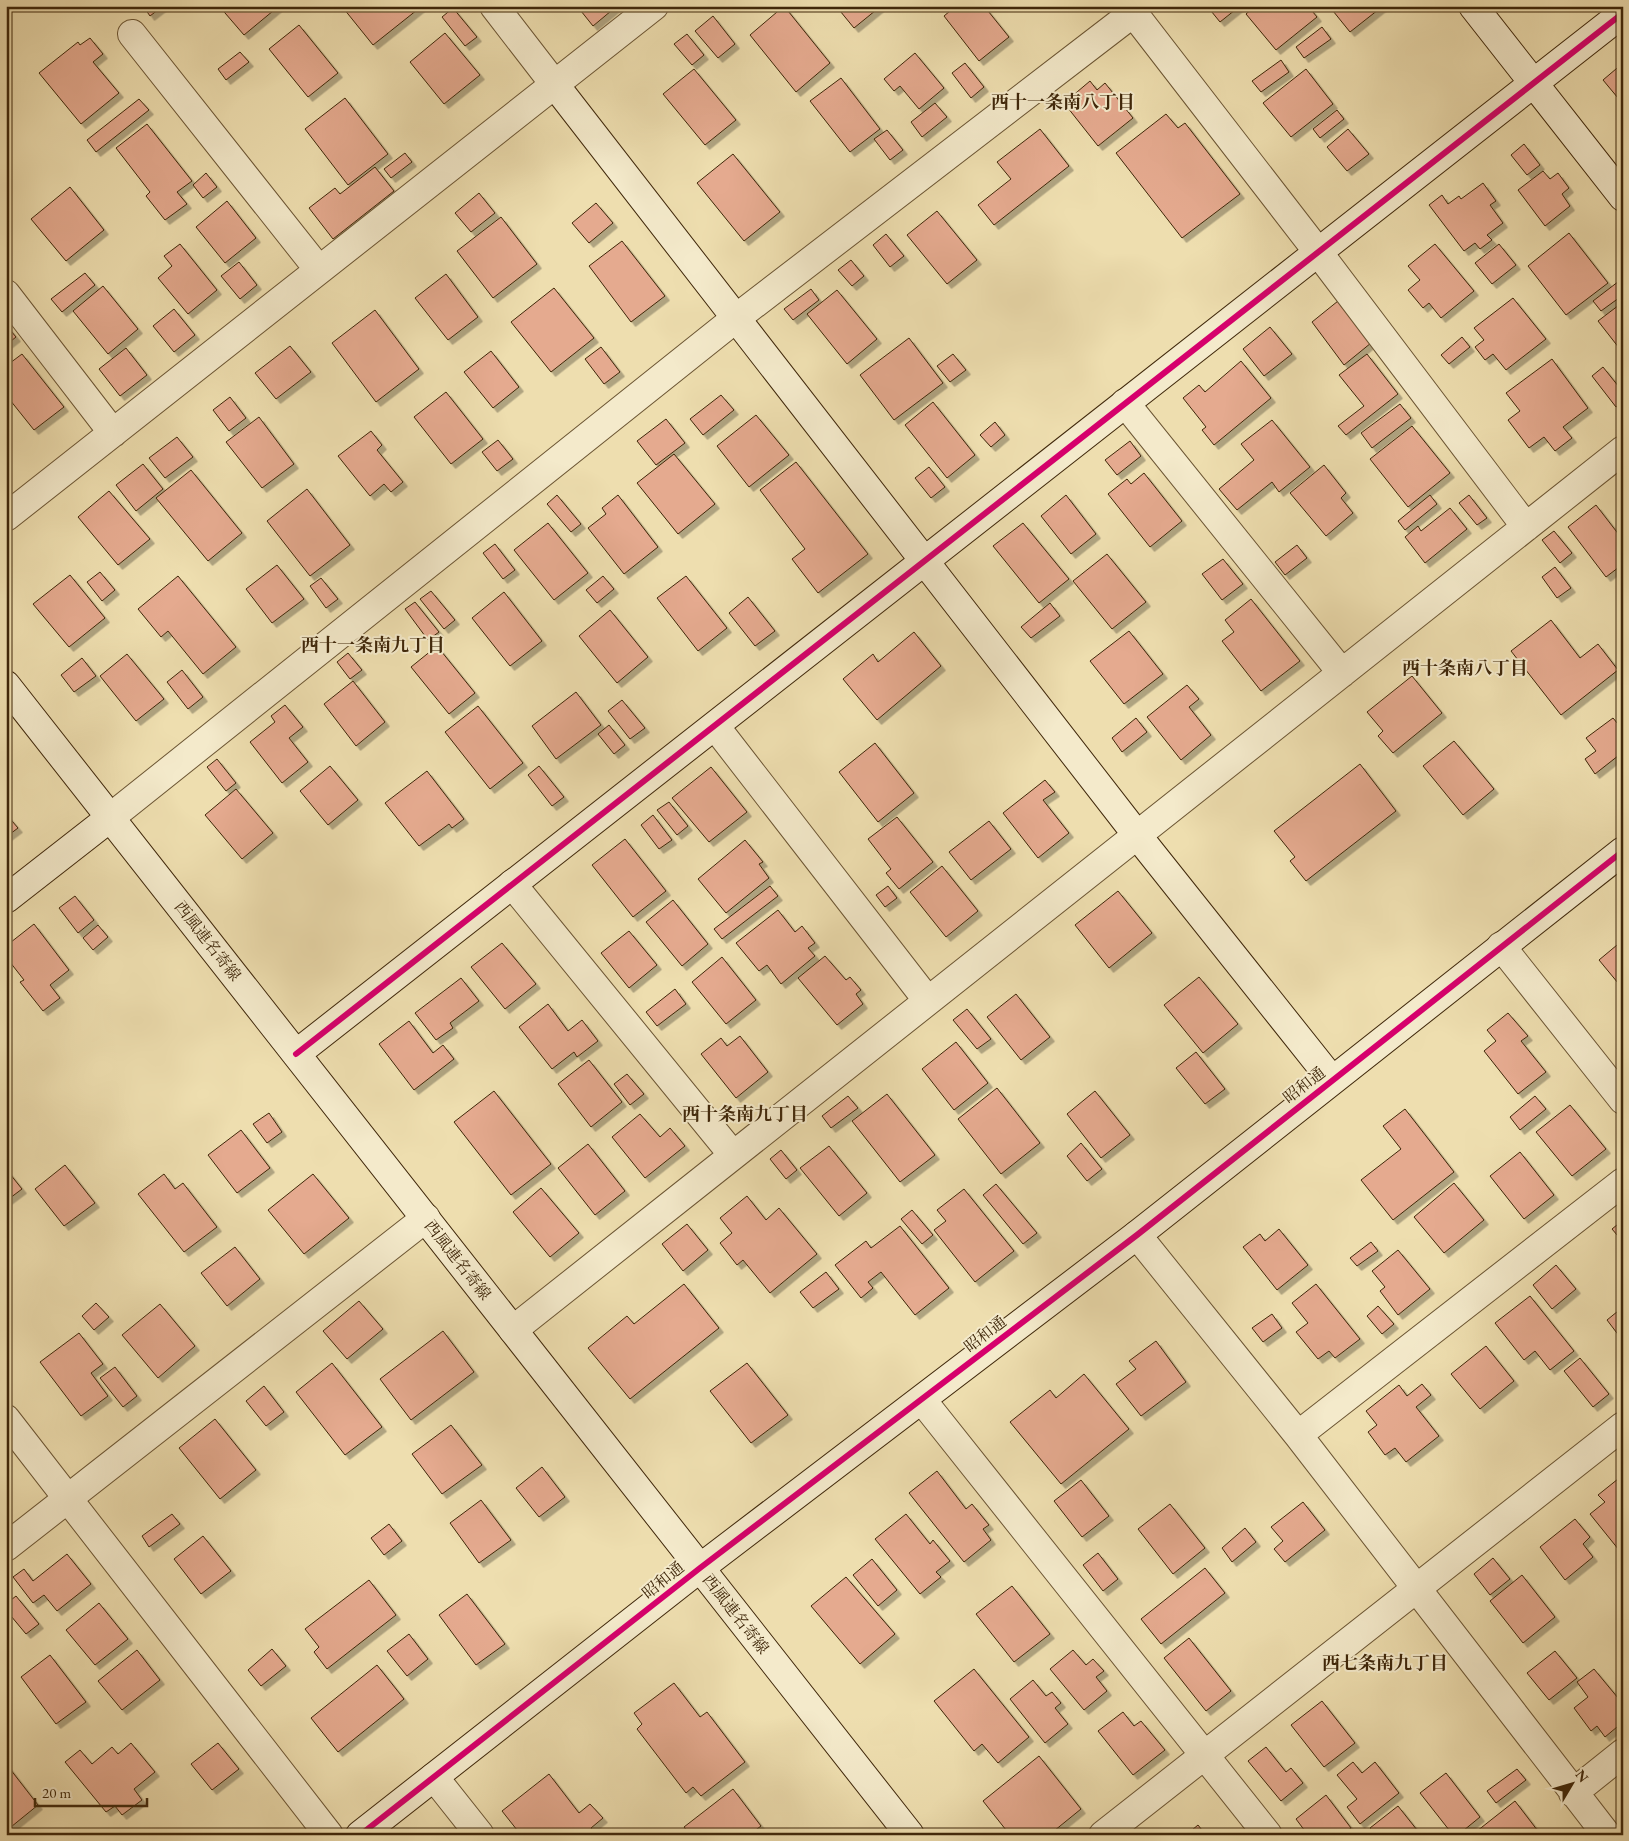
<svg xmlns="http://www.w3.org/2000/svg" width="1629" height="1841" font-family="'EB Garamond','Noto Serif JP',serif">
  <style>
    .building { fill: #e5aa8f; stroke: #3f270a; filter: url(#shadow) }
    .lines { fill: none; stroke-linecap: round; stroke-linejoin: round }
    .street-casing { stroke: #6b5533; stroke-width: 30 }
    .secondary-casing { stroke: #3f270a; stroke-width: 30 }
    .street { stroke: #f4eacb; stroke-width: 28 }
    .secondary { stroke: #f4eacb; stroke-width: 28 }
    .cycleway-casing { stroke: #f4eacb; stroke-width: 9 }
    .cycleway { stroke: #d6006c; stroke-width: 6 }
    .labels { text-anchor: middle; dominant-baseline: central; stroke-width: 4; stroke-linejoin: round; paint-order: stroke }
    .street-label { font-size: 16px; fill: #3f270a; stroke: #f4eacb }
    .neighbourhood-label { font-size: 18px; font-weight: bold; fill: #3f270a; stroke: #f4eacb }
  </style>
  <defs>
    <filter id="shadow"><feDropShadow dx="4.5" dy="4.5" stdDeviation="0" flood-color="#0004"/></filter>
  </defs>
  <rect width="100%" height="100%" fill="#eedeaf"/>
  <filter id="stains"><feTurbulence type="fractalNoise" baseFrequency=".004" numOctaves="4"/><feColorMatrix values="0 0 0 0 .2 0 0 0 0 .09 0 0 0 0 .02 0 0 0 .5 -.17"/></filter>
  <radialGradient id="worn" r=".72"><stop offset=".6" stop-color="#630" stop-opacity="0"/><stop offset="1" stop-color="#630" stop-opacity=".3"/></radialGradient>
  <path class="building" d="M143,6H163L150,16Z
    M219,6H279L244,35Z
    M348,6H422L373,45L344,9Z
    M577,6H617L593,26Z
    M784,6L830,63L796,92L750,35Z
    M836,6H881L854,28Z
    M956,6H984L1009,37L979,61L944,16Z
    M1207,6H1240L1220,22Z
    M1255,6H1308L1317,17L1276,50L1246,14Z
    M1329,6H1383L1350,32Z
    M453,8L477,37L465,46L442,17Z
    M713,16L735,44L718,58L695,31Z
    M299,25L338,73L308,97L269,49Z
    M1322,27L1331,39L1304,58L1296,47Z
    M445,33L480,75L444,104L410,62Z
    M687,34L704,55L692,65L674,44Z
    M90,38L103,54L93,62L119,93L81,124L39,73L78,42L80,45Z
    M240,52L249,62L226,80L218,69Z
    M915,53L944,88L919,109L900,86L894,91L884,79Z
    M1281,60L1289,72L1261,92L1252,81Z
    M965,63L984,87L971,98L952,73Z
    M1623,63V104L1603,80Z
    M694,69L736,120L705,145L663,94Z
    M1306,69L1333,104L1291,137L1263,103Z
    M841,78L880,129L850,152L810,101Z
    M1090,81L1097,90L1105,83L1133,118L1098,146L1064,103Z
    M345,98L388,154L348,185L305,129Z
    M139,99L149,110L96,152L87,140Z
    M935,103L947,117L922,137L911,122Z
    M1337,110L1344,119L1320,138L1313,129Z
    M1166,114L1178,128L1185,123L1240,194L1182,238L1116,153Z
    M147,124L192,181L177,192L187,204L165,220L146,196L150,192L116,148Z
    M1040,129L1069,166L994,225L978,205L1011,179L997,162Z
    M1348,129L1369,154L1347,171L1327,147Z
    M887,130L903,150L890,160L874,139Z
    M1524,144L1540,165L1527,175L1511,155Z
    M405,153L412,162L391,178L384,169Z
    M733,154L780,212L744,241L697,183Z
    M375,167L394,191L333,239L309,208L335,188L340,194Z
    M1543,171L1550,179L1558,173L1569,188L1562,194L1570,206L1545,226L1518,190Z
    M206,173L217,187L203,198L193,185Z
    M1483,183L1496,201L1490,205L1503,223L1487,235L1492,240L1480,249L1475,243L1464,251L1429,205L1442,195L1448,204L1459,196L1461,199Z
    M70,187L104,230L66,261L31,219Z
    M479,193L495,213L471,232L455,213Z
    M227,201L256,238L225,263L196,227Z
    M596,203L613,223L589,243L572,223Z
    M937,211L977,260L947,284L907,235Z
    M501,217L537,264L493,298L457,251Z
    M1569,233L1608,283L1566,315L1528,266Z
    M886,234L904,256L890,267L873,245Z
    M622,241L665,296L631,322L589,266Z
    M180,244L217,290L188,314L158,278L172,266L164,256Z
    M1435,244L1474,291L1441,318L1429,303L1423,308L1408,290L1420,280L1408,266Z
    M1499,244L1516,265L1492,284L1475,263Z
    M851,260L864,276L852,286L838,270Z
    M239,262L257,285L240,299L221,276Z
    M85,273L95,285L62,312L51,299Z
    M446,274L478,317L448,340L415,298Z
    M1623,278V295L1601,311L1593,301Z
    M103,286L138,329L108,354L73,311Z
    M554,288L594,338L551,372L511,322Z
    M811,289L819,300L793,320L784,309Z
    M837,290L877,339L847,364L807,314Z
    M1513,298L1546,339L1506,370L1493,354L1485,360L1475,347L1484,340L1474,328Z
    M1338,301L1371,343L1344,365L1312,322Z
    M1623,302V353L1598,321Z
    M174,309L195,335L174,352L153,326Z
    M375,310L419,369L376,402L332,343Z
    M6,325L16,337L6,345Z
    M1270,327L1292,354L1264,376L1243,349Z
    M1462,337L1470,347L1449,364L1441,355Z
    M909,338L943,383L894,420L860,375Z
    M290,346L311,372L276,399L255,373Z
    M601,347L620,372L604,384L585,359Z
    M126,348L147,375L120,396L99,369Z
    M491,351L519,387L493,408L464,372Z
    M22,354L64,407L34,430L6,395V366Z
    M953,354L966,370L950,382L937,366Z
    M1367,354L1398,394L1346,435L1338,426L1364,406L1339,375Z
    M1552,359L1588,408L1563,427L1572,438L1555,451L1544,437L1529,448L1508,420L1520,411L1506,393Z
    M1241,361L1271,398L1214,445L1202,430L1206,427L1183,398L1199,385L1205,392Z
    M1603,367L1623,392V401L1616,407L1592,376Z
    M446,392L483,439L451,464L414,417Z
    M721,395L734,410L703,435L690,419Z
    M230,397L246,418L229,431L213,410Z
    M933,402L975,455L947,478L905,425Z
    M1400,404L1411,418L1372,448L1361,433Z
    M756,415L789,455L749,487L717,446Z
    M259,417L294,464L262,488L226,442Z
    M666,419L685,443L656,465L637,441Z
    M1272,420L1310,467L1279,492L1272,482L1237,510L1219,489L1254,460L1241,444Z
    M995,422L1005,435L991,447L980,435Z
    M1412,426L1450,473L1408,507L1370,459Z
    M371,431L382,445L377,450L403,482L391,492L384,484L370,496L338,456Z
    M177,437L193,457L165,478L149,458Z
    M498,440L513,459L497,471L482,452Z
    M1130,441L1141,456L1117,475L1105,460Z
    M674,454L715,504L678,534L637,483Z
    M796,462L868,554L818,593L792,559L805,549L760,490Z
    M143,464L163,489L136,511L116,485Z
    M1324,465L1346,493L1341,498L1353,513L1326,536L1290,493Z
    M929,467L945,487L931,498L915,478Z
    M191,470L242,533L208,561L156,498Z
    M1144,473L1182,521L1150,547L1108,494L1127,479L1131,484Z
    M307,489L350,545L310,576L267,521Z
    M109,491L150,539L118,565L78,517Z
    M557,495L581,524L571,532L547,504Z
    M618,495L658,547L624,574L588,528L606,514L602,508Z
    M1066,495L1096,534L1071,554L1041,516Z
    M1430,495L1437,504L1405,530L1398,521Z
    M1469,495L1487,518L1477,525L1459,503Z
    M1596,505L1623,540V564L1606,577L1568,527Z
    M1450,508L1467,529L1425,563L1405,537L1418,526L1421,531Z
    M548,523L588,573L554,600L514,550Z
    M1023,523L1069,579L1039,603L993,546Z
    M1554,531L1572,553L1560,563L1542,540Z
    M495,544L515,570L503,579L483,553Z
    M1297,545L1307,558L1285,575L1275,562Z
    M1107,554L1146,602L1112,629L1073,581Z
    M1223,559L1243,584L1222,600L1202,574Z
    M277,565L304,599L272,623L246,589Z
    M1555,567L1571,588L1557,598L1542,577Z
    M100,572L115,590L102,601L87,582Z
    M70,575L105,618L69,647L33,604Z
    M178,576L236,647L203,674L168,631L161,637L138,609Z
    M603,576L614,589L597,603L586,590Z
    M686,576L727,628L698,651L657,598Z
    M321,578L338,599L326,608L310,586Z
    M431,591L455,620L444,629L420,599Z
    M504,592L542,641L510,666L472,618Z
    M748,597L775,631L755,646L729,613Z
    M1251,599L1300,661L1261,691L1222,641L1234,632L1225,620Z
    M415,602L439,632L428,640L405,609Z
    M1050,603L1060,616L1031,638L1021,627Z
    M610,610L648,657L617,683L579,636Z
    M1551,620L1580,658L1598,644L1618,670L1561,715L1511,651Z
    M1129,631L1163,674L1124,704L1090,661Z
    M914,632L941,666L877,720L843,679L873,654L878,662Z
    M437,646L475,693L449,714L411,667Z
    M348,653L362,670L350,679L337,662Z
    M127,654L164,699L136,721L100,676Z
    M82,658L96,676L74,692L61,675Z
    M182,670L203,697L188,709L167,682Z
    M1412,676L1442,713L1393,753L1378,736L1383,731L1367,712Z
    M353,681L385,722L356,746L324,704Z
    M1187,685L1199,699L1189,707L1211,735L1181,760L1147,717Z
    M576,692L601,725L556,759L532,726Z
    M622,700L645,728L630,739L608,711Z
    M285,705L303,727L289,738L308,762L282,783L250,742L275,722L271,716Z
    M478,706L523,763L490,789L445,732Z
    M1136,718L1147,732L1122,752L1112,738Z
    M1613,718L1623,730V752L1595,774L1585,759L1596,751L1586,738Z
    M609,725L625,745L614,754L598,734Z
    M1454,741L1494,789L1463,815L1423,766Z
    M875,743L914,793L878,822L839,772Z
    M217,759L236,783L226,791L207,767Z
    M1360,764L1396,811L1306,881L1290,861L1295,857L1274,831Z
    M330,766L358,800L328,825L300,791Z
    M539,766L564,797L552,806L528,775Z
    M711,767L747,812L709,842L672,798Z
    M427,771L464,819L452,828L449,824L419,846L385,803Z
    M1045,780L1055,792L1043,800L1069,833L1038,858L1003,813Z
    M236,789L273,833L242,859L205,815Z
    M669,802L688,826L677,835L657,810Z
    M6,814L18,828L6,837Z
    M653,815L672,840L659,849L641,825Z
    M897,817L933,862L899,889L886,873L891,869L868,839Z
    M989,821L1011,849L971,880L949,852Z
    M625,839L666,891L633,917L592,865Z
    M745,840L763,862L759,864L769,878L726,913L698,879Z
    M942,866L978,911L946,937L910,892Z
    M770,886L778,896L722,939L714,929Z
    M888,886L897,898L885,907L876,895Z
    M1118,891L1152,933L1109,968L1075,925Z
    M75,896L94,920L78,933L59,908Z
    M673,900L708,944L682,966L646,922Z
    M778,910L795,932L802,926L815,943L808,948L815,956L781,984L767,965L759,971L736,943Z
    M34,924L69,970L50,985L60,998L43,1011L20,982L24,980L6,957V946Z
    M98,925L108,937L93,950L83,938Z
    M629,931L657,965L629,988L601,953Z
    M1623,940V989L1599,960Z
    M502,943L536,984L505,1009L471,967Z
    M825,956L846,980L850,977L861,990L856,994L863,1004L837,1025L798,978Z
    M722,957L756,1000L726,1024L692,982Z
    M1199,977L1238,1024L1203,1053L1164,1005Z
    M461,978L479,1001L450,1023L453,1028L436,1040L415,1013Z
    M675,989L686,1004L657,1026L646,1012Z
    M1016,994L1050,1037L1021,1060L987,1017Z
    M548,1004L568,1031L582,1020L598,1041L577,1057L574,1052L552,1069L519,1027Z
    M967,1009L991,1039L977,1049L953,1020Z
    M1508,1013L1528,1036L1521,1041L1546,1072L1518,1094L1484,1051L1496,1041L1487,1030Z
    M409,1021L433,1053L443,1045L454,1059L414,1090L379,1044Z
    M740,1036L768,1072L736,1098L701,1054L721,1038L727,1046Z
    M956,1042L988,1083L954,1110L922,1069Z
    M1196,1052L1225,1089L1205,1104L1176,1068Z
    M589,1060L622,1102L591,1127L558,1084Z
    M627,1074L644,1094L630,1105L614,1084Z
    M997,1088L1040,1143L1001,1174L958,1119Z
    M494,1091L551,1164L511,1195L454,1122Z
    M1095,1091L1130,1135L1101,1158L1067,1114Z
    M887,1094L935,1155L900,1182L852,1121Z
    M848,1096L858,1108L831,1128L822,1116Z
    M1535,1096L1546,1109L1520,1130L1510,1117Z
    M1570,1105L1606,1149L1572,1176L1536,1132Z
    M1405,1109L1454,1172L1393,1220L1361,1180L1401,1149L1383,1126Z
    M269,1113L282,1132L267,1143L253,1124Z
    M640,1114L660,1137L670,1128L685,1146L645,1178L612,1137Z
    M241,1130L270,1168L237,1193L208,1155Z
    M1081,1143L1102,1169L1087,1181L1067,1156Z
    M588,1144L625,1191L595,1215L558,1168Z
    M829,1146L867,1193L839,1216L800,1168Z
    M781,1150L797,1170L786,1179L770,1159Z
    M1520,1152L1554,1195L1524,1219L1490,1176Z
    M65,1165L95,1203L64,1226L35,1189Z
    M6,1169L22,1189L6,1201Z
    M164,1174L175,1189L183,1183L217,1227L184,1252L138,1194Z
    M313,1174L349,1218L304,1254L268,1210Z
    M1454,1183L1484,1220L1444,1253L1414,1217Z
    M996,1184L1037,1233L1023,1244L983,1195Z
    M541,1188L579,1233L550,1257L513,1212Z
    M964,1189L1014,1251L975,1282L934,1230L946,1221L937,1210Z
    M747,1196L766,1220L779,1208L817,1254L770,1293L743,1260L737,1265L720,1243L732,1233L720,1218Z
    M912,1210L933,1235L922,1244L901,1219Z
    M1623,1220V1242L1612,1229Z
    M687,1224L708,1250L683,1271L662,1244Z
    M900,1226L949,1288L915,1315L881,1272L868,1282L873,1288L861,1298L835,1265L866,1241L871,1248Z
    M1279,1229L1308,1265L1277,1290L1243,1247L1260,1234L1265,1241Z
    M1371,1242L1378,1251L1357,1266L1350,1258Z
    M235,1247L260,1279L227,1306L201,1273Z
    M1398,1250L1430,1289L1398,1315L1380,1291L1385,1287L1372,1271Z
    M1556,1265L1576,1289L1552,1309L1533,1285Z
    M826,1272L839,1289L813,1308L800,1292Z
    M684,1284L719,1328L630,1399L588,1348L627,1316L634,1324Z
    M1316,1284L1360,1339L1335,1358L1329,1351L1318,1359L1296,1332L1308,1323L1292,1303Z
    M1530,1296L1574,1351L1550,1370L1535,1351L1524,1360L1495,1323Z
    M359,1301L383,1329L347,1359L323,1331Z
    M96,1303L109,1317L94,1330L82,1316Z
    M160,1304L195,1346L158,1378L122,1335Z
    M1378,1306L1394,1324L1382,1334L1367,1316Z
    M1623,1307V1341L1607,1320Z
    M1272,1314L1282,1328L1263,1342L1252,1328Z
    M443,1331L474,1372L411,1420L380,1379Z
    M79,1333L103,1364L91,1373L108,1396L81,1416L40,1362Z
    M1156,1341L1186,1382L1141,1416L1116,1384L1136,1369L1129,1361Z
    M1486,1346L1514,1381L1480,1409L1451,1374Z
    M1580,1358L1609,1394L1593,1407L1564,1371Z
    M332,1363L382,1427L345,1455L296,1392Z
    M747,1363L788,1415L751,1443L710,1391Z
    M115,1367L137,1396L123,1407L100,1378Z
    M1084,1374L1129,1429L1061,1484L1010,1422L1050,1390L1056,1398Z
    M1422,1384L1431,1395L1416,1407L1439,1436L1406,1462L1395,1448L1385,1455L1368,1432L1377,1425L1366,1411L1399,1385L1407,1396Z
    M264,1386L284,1412L266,1426L246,1401Z
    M215,1419L256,1470L220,1499L179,1448Z
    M451,1425L482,1465L442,1494L412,1454Z
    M542,1467L565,1497L539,1517L516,1488Z
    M937,1471L966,1509L972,1504L989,1525L983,1529L991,1540L964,1562L909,1493Z
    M1623,1475V1555L1590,1514L1605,1502L1598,1495Z
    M1081,1480L1109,1516L1082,1537L1054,1501Z
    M481,1500L511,1540L479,1563L450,1523Z
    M1303,1502L1325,1530L1285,1562L1274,1549L1283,1541L1271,1527Z
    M1170,1504L1205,1548L1173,1574L1138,1529Z
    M172,1514L180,1524L149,1547L142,1536Z
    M906,1514L930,1544L933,1540L950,1561L936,1572L941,1577L920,1594L875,1539Z
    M1575,1519L1590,1537L1583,1544L1593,1557L1565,1580L1540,1547Z
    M389,1524L402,1541L384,1555L371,1538Z
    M1245,1528L1256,1542L1232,1562L1222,1548Z
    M203,1536L231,1571L201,1594L174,1559Z
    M1098,1553L1118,1579L1103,1591L1083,1565Z
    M67,1554L91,1584L57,1611L44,1595L33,1603L13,1577L24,1569L33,1581Z
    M1493,1558L1510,1579L1490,1595L1474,1574Z
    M872,1559L897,1590L878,1606L853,1575Z
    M1205,1568L1225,1593L1161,1644L1141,1619Z
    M1522,1575L1555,1617L1523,1643L1490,1601Z
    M846,1577L895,1634L860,1664L811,1606Z
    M369,1580L396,1615L327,1669L314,1652L319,1647L305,1629Z
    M1012,1586L1050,1634L1014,1662L976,1614Z
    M467,1594L505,1644L476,1665L439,1615Z
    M16,1596L39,1624L26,1634L6,1610V1604Z
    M99,1603L128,1639L95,1665L66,1630Z
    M409,1634L428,1659L407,1676L387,1651Z
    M1189,1638L1231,1691L1206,1711L1164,1658Z
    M272,1649L286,1666L261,1686L248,1670Z
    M137,1650L160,1680L122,1710L98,1681Z
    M1073,1650L1086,1665L1093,1659L1104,1671L1096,1677L1107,1691L1084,1710L1050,1669Z
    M1555,1651L1577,1678L1549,1700L1527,1673Z
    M50,1655L86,1702L56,1724L21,1677Z
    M377,1665L404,1699L338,1752L311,1718Z
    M974,1669L1029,1737L998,1763L982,1744L974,1751L934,1701Z
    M1594,1669L1623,1704V1722L1605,1737L1597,1726L1591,1731L1574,1708L1588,1697L1577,1682Z
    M1033,1680L1046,1696L1052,1692L1061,1703L1055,1708L1068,1724L1045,1743L1010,1699Z
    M674,1683L700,1717L707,1712L745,1762L701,1796L693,1787L686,1793L637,1729L642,1724L634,1713Z
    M1322,1701L1355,1743L1324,1767L1291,1725Z
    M1123,1712L1134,1726L1141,1721L1165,1750L1133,1775L1098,1731Z
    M131,1743L155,1772L134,1789L142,1800L122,1815L115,1806L106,1812L65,1762L80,1750L92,1764L112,1747L118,1754Z
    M218,1743L239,1769L212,1790L191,1764Z
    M1266,1747L1286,1772L1291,1768L1303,1783L1281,1801L1248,1761Z
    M1039,1756L1081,1809L1049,1835H1010L983,1801Z
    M1353,1762L1362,1773L1375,1762L1399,1793L1360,1824L1347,1807L1357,1799L1337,1775Z
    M7,1765L38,1805L6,1831V1765Z
    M1517,1769L1526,1780L1496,1803L1487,1791Z
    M1446,1773L1480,1817L1458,1835H1453L1420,1793Z
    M549,1774L579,1813L590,1804L603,1818L591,1828L596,1835H521L502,1811Z
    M733,1789L761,1826L749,1835H690L684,1827Z
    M1326,1795L1351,1828L1342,1835H1308L1296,1819Z
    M1515,1801L1541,1835H1480L1477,1831Z
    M1398,1806L1421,1835H1376L1370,1828Z
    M1198,1825L1206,1835H1186Z"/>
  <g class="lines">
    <defs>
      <path id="street" d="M494,6L555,85
        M1128,6L1318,252L1526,527
        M132,34L319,270
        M6,294L113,433
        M1125,403L1342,673
        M6,517L654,6
        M715,726L928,1001
        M111,817L735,319L1133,13
        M512,884L733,1155
        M1501,946L1623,1100
        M1137,1235L1298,1435L1607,1835
        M513,1330L1623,450
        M922,1400L1268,1835
        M6,1419L329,1835
        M1298,1435L1623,1182
        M6,1547L426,1218
        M434,1777L480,1835
        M1573,1793L1623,1753
        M1103,1835L1623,1426"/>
      <path id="secondary" d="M1473,6L1623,197
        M555,85L1137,835L1332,1080
        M6,685L910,1835
        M6,899L111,817
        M296,1054L1623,13
        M360,1835L700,1568L1137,1235L1623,851"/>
    </defs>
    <use href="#street" class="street-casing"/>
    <use href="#secondary" class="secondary-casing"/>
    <use href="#street" class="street"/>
    <use href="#secondary" class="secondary"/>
    <defs>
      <path id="cycleway" d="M296,1054L1623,13
        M360,1835L700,1568L1137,1235L1623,851"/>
    </defs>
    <use href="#cycleway" class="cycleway-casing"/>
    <use href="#cycleway" class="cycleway"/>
  </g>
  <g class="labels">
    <g class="street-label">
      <text transform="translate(208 941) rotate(52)">西風連名寄線</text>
      <text transform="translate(1304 1085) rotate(-38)">昭和通</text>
      <text transform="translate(458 1260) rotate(52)">西風連名寄線</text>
      <text transform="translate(985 1334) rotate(-38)">昭和通</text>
      <text transform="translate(663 1580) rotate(-39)">昭和通</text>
      <text transform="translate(736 1614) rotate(52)">西風連名寄線</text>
    </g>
    <g class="neighbourhood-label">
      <text x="1063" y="101">西十一条南八丁目</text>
      <text x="373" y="644">西十一条南九丁目</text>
      <text x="1465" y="667">西十条南八丁目</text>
      <text x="745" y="1113">西十条南九丁目</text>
      <text x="1385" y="1662">西七条南九丁目</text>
    </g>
  </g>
  <rect width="1629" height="1841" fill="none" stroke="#eedeaf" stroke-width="25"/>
  <rect x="8" y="8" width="1614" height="1826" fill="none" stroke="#3f270a" stroke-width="2.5"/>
  <rect x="12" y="12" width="1604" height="1816" fill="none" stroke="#3f270a"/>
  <g transform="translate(1572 1784) rotate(52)" stroke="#f4eacb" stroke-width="4" paint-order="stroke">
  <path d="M0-4L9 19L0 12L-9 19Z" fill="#3f270a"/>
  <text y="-8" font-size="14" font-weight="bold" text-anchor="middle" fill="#3f270a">N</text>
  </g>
  <path d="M35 1798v8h112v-8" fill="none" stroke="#3f270a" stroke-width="2.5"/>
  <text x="42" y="1798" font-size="15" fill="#3f270a" stroke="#f4eacb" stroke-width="4" paint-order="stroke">20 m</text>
  <rect width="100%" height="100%" filter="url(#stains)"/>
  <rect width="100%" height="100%" fill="url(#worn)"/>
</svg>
